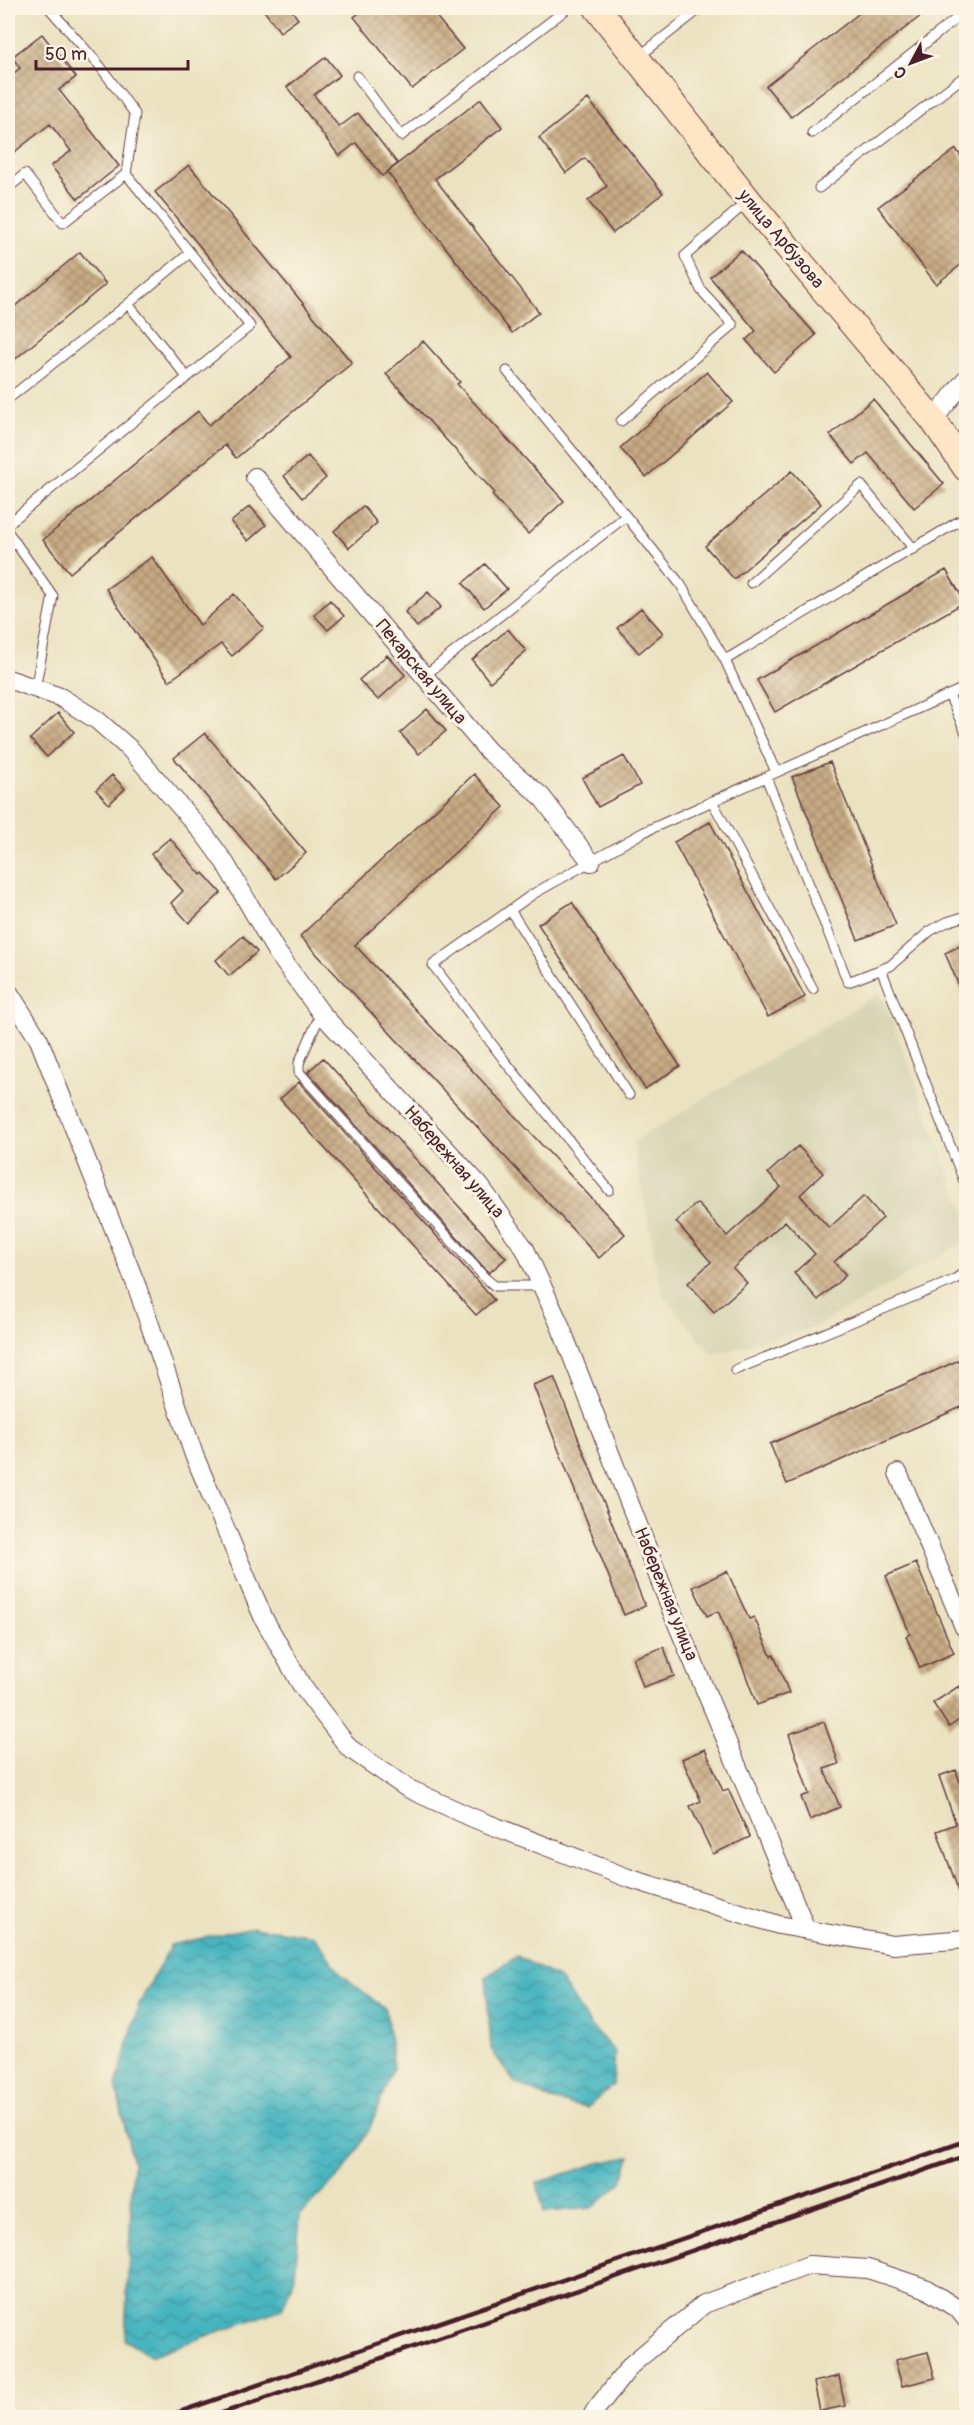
<svg xmlns="http://www.w3.org/2000/svg" width="974" height="2425" font-family="Pangolin,sans-serif">
  <style>
    .built { fill: #d8d5b5 }
    .water { fill: url(#water-waves); stroke: #486a75; stroke-width: 1.5 }
    .building { fill: url(#building-cross-hatch) }
    .lines { fill: none; stroke-linecap: round; stroke-linejoin: round }
    .lane-casing { stroke: #623c41; stroke-width: 11 }
    .street-casing { stroke: #623c41; stroke-width: 20 }
    .secondary-casing { stroke: #623c41; stroke-width: 28 }
    .lane { stroke: #fff; stroke-width: 9 }
    .street { stroke: #fff; stroke-width: 18 }
    .secondary { stroke: #fee5c5; stroke-width: 26 }
    .rail { stroke: #4a1f2b; stroke-width: 4.5 }
    .labels { text-anchor: middle; dominant-baseline: central; stroke-width: 6; stroke-linejoin: round; paint-order: stroke }
    .street-label { font-size: 18px; fill: #4a1f2b; stroke: #fcf5e5 }
  </style>
  <defs>
    <pattern id="water-waves" width="16" height="10" patternUnits="userSpaceOnUse" patternTransform="scale(1.5)"><rect width="16" height="10" fill="#46b5bf"/><path d="M0 5q4-4 8 0t8 0" fill="none" stroke="#3c939b"/></pattern>
    <pattern id="building-cross-hatch" width="8" height="8" patternUnits="userSpaceOnUse" patternTransform="scale(1.5)"><rect width="8" height="8" fill="#c8ab84"/><path d="M0 0l8 8M0 8l8-8" fill="none" stroke="#a48b6c"/></pattern>
  </defs>
  <rect width="100%" height="100%" fill="#fcf5e5"/>
  <filter id="ink" filterUnits="userSpaceOnUse"><feTurbulence type="fractalNoise" baseFrequency=".0167" numOctaves="2"/><feDisplacementMap in="SourceGraphic" scale="12" xChannelSelector="R" yChannelSelector="G"/><feConvolveMatrix kernelMatrix="1 2 1 2 8 2 1 2 1" color-interpolation-filters="sRGB"/></filter>
  <filter id="wash" filterUnits="userSpaceOnUse"><feTurbulence type="fractalNoise" baseFrequency=".008" numOctaves="4" result="noise"/><feDisplacementMap in="SourceGraphic" scale="24" xChannelSelector="R" yChannelSelector="G"/><feGaussianBlur stdDeviation="1.35" result="paint"/><feColorMatrix in="noise" values="0 0 0 0 0 0 0 0 0 0 0 0 0 0 0 0 0 1.4 0 .05"/><feComposite in="paint" operator="in"/></filter>
  <g filter="url(#wash)">
    <rect width="100%" height="100%" fill="#eae2c0"/>
    <path class="built" d="M881,992L966,1216V1241L814,1328L712,1354L662,1294L633,1142Z"/>
    <path class="water" d="M253,1927L314,1936L341,1974L386,2010L393,2068L369,2130L345,2170L300,2215L295,2276L282,2309L150,2356L125,2340L133,2163L116,2086L139,2004L171,1945Z
      M517,1956L560,1979L591,2026L615,2052L613,2085L587,2108L551,2100L514,2082L491,2049L486,1977Z
      M630,2157L622,2182L592,2208L544,2212L537,2183L598,2163Z"/>
    <g id="blocks">
      <path class="building" d="M262,8H290L298,19L280,32Z
        M366,8H429L463,49L412,89L354,17Z
        M866,8H931L791,117L766,86Z
        M42,34L76,77L59,90L119,166L78,199L51,166L71,151L50,124L8,157V78L20,68L12,57Z
        M326,57L340,75L314,95L339,127L358,113L398,164L382,176L356,143L339,156L287,87Z
        M481,99L502,127L435,179L539,312L512,333L387,172Z
        M588,99L663,193L613,233L588,201L607,186L585,158L566,173L539,138Z
        M956,149L966,164V261L936,284L878,207Z
        M189,165L352,363L236,458L225,445L70,573L43,540L198,411L209,425L291,357L155,192Z
        M741,250L816,335L774,372L746,340L756,331L710,277Z
        M80,252L106,284L8,365V312Z
        M423,341L460,382L457,384L564,501L528,534L492,495L494,492L386,374Z
        M707,372L733,402L646,477L620,448Z
        M873,399L944,484L914,508L868,453L854,464L830,435Z
        M308,456L326,478L302,498L284,476Z
        M792,471L821,504L734,579L705,546Z
        M250,506L266,525L248,541L231,522Z
        M363,506L377,523L349,548L334,531Z
        M152,557L200,625L234,594L264,628L232,656L221,644L169,681L106,589Z
        M485,564L507,589L484,608L463,583Z
        M946,570L965,602L775,712L757,680Z
        M428,592L441,607L417,627L405,612Z
        M330,600L344,616L328,630L314,615Z
        M641,608L663,633L639,653L617,628Z
        M508,629L526,651L490,682L472,660Z
        M387,655L405,675L378,700L359,680Z
        M427,709L446,731L419,754L400,733Z
        M58,713L74,732L47,757L30,739Z
        M205,733L306,853L276,879L174,758Z
        M624,756L640,785L598,807L582,778Z
        M830,762L896,925L858,940L792,777Z
        M474,774L504,807L355,945L625,1234L599,1258L300,936Z
        M112,775L125,789L109,804L96,790Z
        M710,822L805,997L768,1017L674,842Z
        M170,838L201,875L203,873L221,893L189,923L171,903L183,891L151,854Z
        M572,902L680,1066L645,1089L538,924Z
        M243,936L257,952L229,976L216,960Z
        M966,943V1002L945,953Z
        M323,1058L506,1258L489,1273L308,1072Z
        M299,1082L494,1300L476,1315L280,1099Z
        M798,1146L823,1173L800,1195L829,1228L864,1196L883,1218L834,1262L846,1275L818,1300L794,1273L815,1254L785,1221L733,1268L747,1283L714,1312L688,1283L711,1262L676,1222L697,1203L727,1236L781,1187L768,1173Z
        M966,1357V1405L787,1484L770,1444Z
        M554,1377L645,1606L624,1615L533,1385Z
        M916,1563L954,1653L920,1668L906,1636L910,1634L886,1576Z
        M727,1571L749,1619L754,1617L771,1656L774,1655L789,1693L757,1705L736,1649L735,1650L718,1611L707,1616L693,1587Z
        M664,1647L674,1676L643,1687L633,1658Z
        M959,1686L966,1697V1715L949,1727L933,1703Z
        M824,1722L839,1764L824,1769L840,1807L810,1820L801,1797L809,1794L789,1734Z
        M705,1749L723,1791L728,1789L750,1837L713,1854L690,1806L701,1801L682,1759Z
        M956,1770L966,1801V1906H964L937,1831L956,1824L939,1776Z
        M928,2352L935,2378L902,2386L895,2360Z
        M839,2376L845,2406L820,2411L814,2382Z"/>
    </g>
  </g>
  <g filter="url(#ink)">
    <use href="#blocks" fill-opacity="0" stroke="#623c41" stroke-width="1.5"/>
    <g class="lines">
      <defs>
        <path id="lane" d="M637,58L701,8
          M357,76L401,136L568,8
          M812,133L966,11
          M8,188L25,174L63,223L126,174
          M819,188L966,75
          M507,371L626,516
          M187,377L128,304L190,253
          M8,399L128,304
          M621,421L733,325L701,290L685,256L748,201
          M8,524L250,326L126,174L135,114L100,66L49,8
          M8,532L53,596L35,689
          M751,583L861,485L914,549
          M424,676L626,516L681,585L725,660
          M949,695L966,733
          M776,772L725,660L966,517
          M766,777L848,982L890,966L930,931L947,922L966,916
          M712,801L813,989
          M510,910L629,1095
          M881,969L966,1186
          M321,1013L299,1063V1072L485,1278L495,1286H542
          M609,1190L504,1060L433,965L533,894L644,832L966,687
          M735,1370L954,1280L966,1271"/>
        <path id="street" d="M933,420L966,379
          M255,477L488,751L541,796L591,862
          M8,679L60,697L97,720L131,750L204,834L225,863L276,951L321,1013L480,1186L525,1249L559,1323L673,1614L806,1929
          M8,991L39,1040L137,1287L194,1455L264,1619L302,1686L349,1748L407,1788L473,1818L628,1878L779,1925L893,1945L966,1939
          M898,1473L964,1627L966,1629
          M591,2418L596,2409L632,2364L704,2304L809,2265L868,2269L925,2288L959,2310L966,2319"/>
        <path id="secondary" d="M597,8L749,201L933,420L966,468"/>
      </defs>
      <use href="#lane" class="lane-casing"/>
      <use href="#street" class="street-casing"/>
      <use href="#secondary" class="secondary-casing"/>
      <use href="#lane" class="lane"/>
      <use href="#street" class="street"/>
      <use href="#secondary" class="secondary"/>
      <path class="rail" d="M162,2418L966,2141
        M208,2418L966,2156"/>
    </g>
  </g>
  <g class="labels">
    <g class="street-label">
      <text transform="translate(781 239) rotate(50)">улица Арбузова</text>
      <text transform="translate(421 672) rotate(50)">Пекарская улица</text>
      <text transform="translate(454 1162) rotate(49)">Набережная улица</text>
      <text transform="translate(666 1594) rotate(68)">Набережная улица</text>
    </g>
  </g>
  <rect width="974" height="2425" fill="none" stroke="#fcf5e5" stroke-width="30"/>
  <g transform="translate(911 63) rotate(229)" stroke="#fcf5e5" stroke-width="4.5" paint-order="stroke">
  <path d="M0-4.5L10 22L0 15L-10 22Z" fill="#4a1f2b"/>
  <text y="-9" font-size="16" font-weight="bold" text-anchor="middle" fill="#4a1f2b">С</text>
  </g>
  <path d="M36 60v9h152v-9" fill="none" stroke="#4a1f2b" stroke-width="3"/>
  <text x="45" y="60" font-size="18" fill="#4a1f2b" stroke="#fcf5e5" stroke-width="4.5" paint-order="stroke">50 m</text>
</svg>
